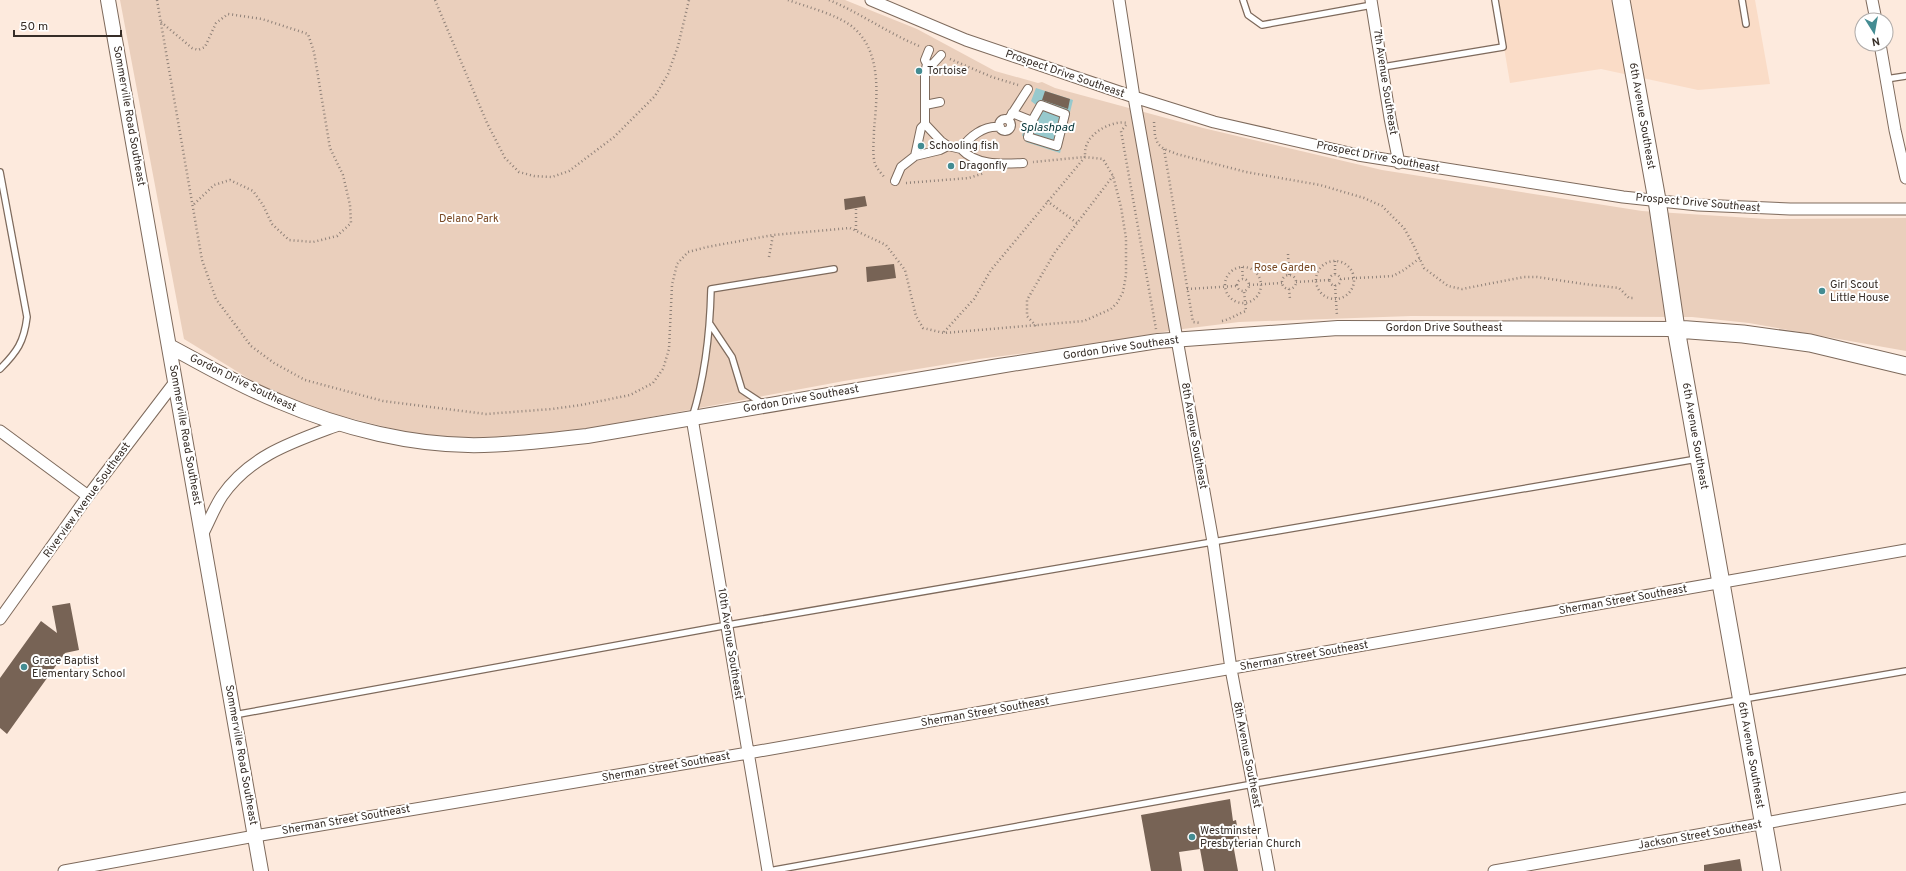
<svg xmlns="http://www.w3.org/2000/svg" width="1906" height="871" font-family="Overpass,sans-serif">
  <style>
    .built { fill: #fadcc7 }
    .green { fill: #eacfbc }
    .water { fill: #97c9cd }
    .building { fill: #776355 }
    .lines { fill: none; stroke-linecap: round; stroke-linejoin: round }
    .service-casing { stroke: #7e6a5c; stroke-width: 8 }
    .pedestrian-casing { stroke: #7e6a5c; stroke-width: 10 }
    .minor-casing { stroke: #7e6a5c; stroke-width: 13 }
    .tertiary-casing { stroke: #7e6a5c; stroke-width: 16 }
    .primary-casing { stroke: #7e6a5c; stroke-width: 19 }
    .path { stroke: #908279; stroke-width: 2.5; stroke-dasharray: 1 3; stroke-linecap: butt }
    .service { stroke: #fff; stroke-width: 5.5 }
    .pedestrian { stroke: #fff; stroke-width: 8 }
    .minor { stroke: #fff; stroke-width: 11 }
    .tertiary { stroke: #fff; stroke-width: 14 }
    .primary { stroke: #fff; stroke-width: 17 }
    .poi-dot { fill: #448c92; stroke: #fff; stroke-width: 1.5 }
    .labels { text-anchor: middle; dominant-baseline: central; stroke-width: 4; stroke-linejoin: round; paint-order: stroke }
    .poi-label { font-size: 11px; fill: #362d27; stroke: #fff; text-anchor: start }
    .street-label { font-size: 11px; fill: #362d27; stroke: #fff }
    .park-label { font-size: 11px; fill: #784924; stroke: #fff }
    .water-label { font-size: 12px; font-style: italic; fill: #013336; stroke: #fff }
  </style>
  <rect width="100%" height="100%" fill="#fdeadd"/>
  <path class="built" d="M1496,0H1755L1770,84L1698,90L1601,69L1510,83Z"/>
  <path class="green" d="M120,0H845L917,29L995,71L1038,83L1042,82L1055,88L1203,128L1382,170L1642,211L1767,219L1906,218V351L1749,323L1692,317L1411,316L1239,322L1175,330L1082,346L979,359L844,381L602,426L531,436L467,438L410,433L329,413L266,389L184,339Z"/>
  <path class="water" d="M1036,88L1073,100L1060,153L1026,142L1022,135L1036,105L1031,101Z"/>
  <path class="building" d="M1045,91L1070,99L1068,109L1042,100Z
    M865,196L867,206L845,210L844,199Z
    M894,264L896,278L867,282L866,267Z
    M70,603L79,650L65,653L7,734L0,728V678L41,621L57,633L52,606Z
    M1230,799L1233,821L1236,820L1240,843L1233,844L1238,871H1204L1200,849L1179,852L1182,871H1151L1141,815Z
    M1740,859L1742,871H1704V865Z"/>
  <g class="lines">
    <defs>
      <path id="service" d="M1243,0L1248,15L1262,25L1372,5
        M1742,0L1746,24
        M1383,67L1503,47L1495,0
        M1886,79L1906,76
        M0,172L27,317C24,342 17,352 0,369
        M710,324L732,357L742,390L763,404
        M692,418C705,377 710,332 711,289L834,269
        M234,715L728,625L1697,459
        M769,871L1253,784L1906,671"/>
      <path id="pedestrian" d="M941,55L932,65L927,64L925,73V124L941,141L948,146L961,149C969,137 984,125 1000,127
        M927,64L925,60L929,50
        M925,105L940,102
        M1012,113L1032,121L1041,105L1065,114L1057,146L1028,137L1032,121
        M1010,117L1028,89
        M999 125a6 6 0 1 1 12 0a6 6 0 1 1-12 0Z
        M961,149C977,166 1001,164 1023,163
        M915,156L940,150L948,146
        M895,181L901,167L915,156L921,128L925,124"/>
      <path id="minor" d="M871,0L966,40L1134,97L1214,122L1358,155L1623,197L1698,205L1790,209H1906
        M1119,0L1134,97L1213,542L1231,669L1269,871
        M1371,0L1390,118L1399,163
        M1872,0L1876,20
        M1880,44L1895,130L1906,178
        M692,418L768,871
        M0,431L88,496
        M202,535C209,522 214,508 222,496C251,454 296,441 341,424
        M0,619L88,496L175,382
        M64,871L255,836L748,753L1906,550
        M1494,871L1906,798"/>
      <path id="tertiary" d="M108,0L261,871
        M169,346C205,365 240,386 278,401C341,428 415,447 484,445C519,444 553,440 587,436L999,366L1158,341L1338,328L1676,329"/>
      <path id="primary" d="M1621,0L1657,200L1676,329L1772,871
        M1676,329L1743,334L1810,343L1906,366"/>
    </defs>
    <use href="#service" class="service-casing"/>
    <use href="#pedestrian" class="pedestrian-casing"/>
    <use href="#minor" class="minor-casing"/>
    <use href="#tertiary" class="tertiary-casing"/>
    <use href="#primary" class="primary-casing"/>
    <path class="path" d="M157,0L202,260L216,299L251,346L274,363L305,380L383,401L486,414L552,409L581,405L630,395L653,383L663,369L669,349L672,285L677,264L688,252L707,247L773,235L850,228L886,245L905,270L916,316L923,328L944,333L1084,321L1111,309L1117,303L1123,292L1126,275V238L1121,207L1113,176L1103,159L1085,157L1033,162
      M435,0L487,123L505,158L519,172L534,176L552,177L569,171L614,137L655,96L668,74L678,46L689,0
      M788,0C807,7 840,15 855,29C882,54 877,97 874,130C874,141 872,153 875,164C877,169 882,174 885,178
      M829,0C860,13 888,33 919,46
      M161,22L192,48L198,50L205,47L216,23L228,14L262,19L308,34L314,52L330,148L343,175L350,205L351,223L337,236L313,242L289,240L272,224L263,205L253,191L230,180L214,185L192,206
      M950,59L992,77L1018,85
      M1154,122L1155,136L1158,144L1164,149L1177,154L1246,172L1320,185L1364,198L1382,206L1404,228L1413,244L1424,268L1448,286L1462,289L1524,277H1537L1584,284L1619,288L1629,298H1635
      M1126,125L1121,131L1156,329
      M1164,149L1193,322L1201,323
      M906,183L969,178L984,173
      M1047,201L1077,223
      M856,230V208
      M1288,254L1289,276
      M769,257L773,235
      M1335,261V274
      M1316 280a19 19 0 1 1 38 0a19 19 0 1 1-38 0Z
      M1225 285a18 18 0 1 1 36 0a18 18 0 1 1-36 0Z
      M1242,267L1243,279
      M1329.5 280a5.5 5.5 0 1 1 11 0a5.5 5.5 0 1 1-11 0Z
      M1282 282a7 7 0 1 1 14 0a7 7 0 1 1-14 0Z
      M1237 285a6 6 0 1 1 12 0a6 6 0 1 1-12 0Z
      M1340,279L1393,276L1404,270L1420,258
      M1296,282L1329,280
      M1249,285L1283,283
      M1335,285L1337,316
      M1187,289L1237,286
      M1289,289L1290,299
      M1222,321C1231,319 1237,314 1246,311L1244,291
      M1036,326L1027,316V300L1055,252L1113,176
      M944,332L974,299L991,270L1085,157C1085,153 1085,148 1087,144C1092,131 1114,120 1127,123"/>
    <use href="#service" class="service"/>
    <use href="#pedestrian" class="pedestrian"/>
    <use href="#minor" class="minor"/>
    <use href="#tertiary" class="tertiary"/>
    <use href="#primary" class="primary"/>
  </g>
  <g class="poi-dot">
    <circle cx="919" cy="71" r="4"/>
    <circle cx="921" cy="146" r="4"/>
    <circle cx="951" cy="166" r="4"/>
    <circle cx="1822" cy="291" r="4"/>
    <circle cx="24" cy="667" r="4"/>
    <circle cx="1192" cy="837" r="4"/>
  </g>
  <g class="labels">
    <g class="poi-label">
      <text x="927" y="71">Tortoise</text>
      <text x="929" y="146">Schooling fish</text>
      <text x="959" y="166">Dragonfly</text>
      <text x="1830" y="285">Girl Scout<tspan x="1830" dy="13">Little House</tspan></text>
      <text x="32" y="661">Grace Baptist<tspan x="32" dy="13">Elementary School</tspan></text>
      <text x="1200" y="831">Westminster<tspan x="1200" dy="13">Presbyterian Church</tspan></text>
    </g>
    <g class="street-label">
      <text transform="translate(1065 74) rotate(19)">Prospect Drive Southeast</text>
      <text transform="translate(1385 82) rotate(81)">7th Avenue Southeast</text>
      <text transform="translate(129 116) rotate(80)">Sommerville Road Southeast</text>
      <text transform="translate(1642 116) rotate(80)">6th Avenue Southeast</text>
      <text transform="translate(1378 157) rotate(11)">Prospect Drive Southeast</text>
      <text transform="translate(1698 203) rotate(5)">Prospect Drive Southeast</text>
      <text x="1444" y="328">Gordon Drive Southeast</text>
      <text transform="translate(1121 348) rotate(-8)">Gordon Drive Southeast</text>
      <text transform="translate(243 383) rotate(26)">Gordon Drive Southeast</text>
      <text transform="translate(801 399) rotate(-10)">Gordon Drive Southeast</text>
      <text transform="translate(185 435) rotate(80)">Sommerville Road Southeast</text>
      <text transform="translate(1194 436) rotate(80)">8th Avenue Southeast</text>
      <text transform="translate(1695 436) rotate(80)">6th Avenue Southeast</text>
      <text transform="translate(87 500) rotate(-54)">Riverview Avenue Southeast</text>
      <text transform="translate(1623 600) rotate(-10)">Sherman Street Southeast</text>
      <text transform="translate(730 644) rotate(81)">10th Avenue Southeast</text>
      <text transform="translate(1304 656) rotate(-10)">Sherman Street Southeast</text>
      <text transform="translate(985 712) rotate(-10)">Sherman Street Southeast</text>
      <text transform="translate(241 755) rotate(80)">Sommerville Road Southeast</text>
      <text transform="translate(1247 755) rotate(79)">8th Avenue Southeast</text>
      <text transform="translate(1751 755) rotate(80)">6th Avenue Southeast</text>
      <text transform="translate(666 767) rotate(-10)">Sherman Street Southeast</text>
      <text transform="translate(346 820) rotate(-10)">Sherman Street Southeast</text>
      <text transform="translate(1700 835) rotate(-10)">Jackson Street Southeast</text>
    </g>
    <g class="park-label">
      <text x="469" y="219">Delano Park</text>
      <text x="1285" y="268">Rose Garden</text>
    </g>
    <g class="water-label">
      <text x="1047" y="128">Splashpad</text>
    </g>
  </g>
  <g transform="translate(1874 32) rotate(169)"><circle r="19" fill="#ffffff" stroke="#afaba9"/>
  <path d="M0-3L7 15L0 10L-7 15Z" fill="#448c92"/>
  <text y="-6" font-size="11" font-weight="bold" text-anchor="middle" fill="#362d27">N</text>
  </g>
  <path d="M14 30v6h107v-6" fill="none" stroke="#362d27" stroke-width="2"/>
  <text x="20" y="30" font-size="12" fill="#362d27" stroke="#ffffff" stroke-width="3" paint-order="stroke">50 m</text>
</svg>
